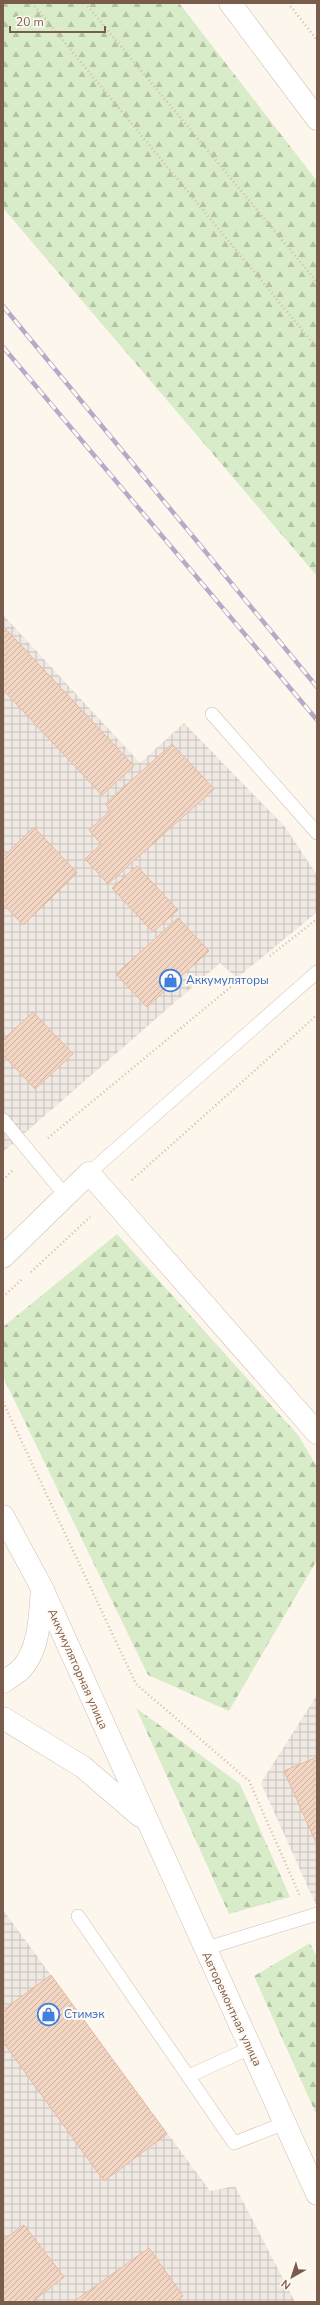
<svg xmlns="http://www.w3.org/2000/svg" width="320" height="2305" font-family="'Nunito Sans',sans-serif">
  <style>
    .industrial { fill: url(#industrial-grid) }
    .forest { fill: url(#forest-firs) }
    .building { fill: url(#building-hatch); stroke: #e6bba3 }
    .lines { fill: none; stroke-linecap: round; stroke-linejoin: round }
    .service-casing { stroke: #d1beb0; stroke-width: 14 }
    .minor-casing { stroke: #d1beb0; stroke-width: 23 }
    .tertiary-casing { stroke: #d1beb0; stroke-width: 23 }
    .path { stroke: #d9b8a5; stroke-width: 2.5; stroke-dasharray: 1 3; stroke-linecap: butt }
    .service { stroke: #fff; stroke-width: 13 }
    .minor { stroke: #fff; stroke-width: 22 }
    .tertiary { stroke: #fff; stroke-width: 22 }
    .rail-casing { stroke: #b9a8c9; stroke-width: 4.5 }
    .rail { stroke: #fffaf3; stroke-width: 3; stroke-dasharray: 9; stroke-linecap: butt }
    .labels { text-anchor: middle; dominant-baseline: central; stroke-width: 4; stroke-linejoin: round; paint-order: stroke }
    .shop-label { font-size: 12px; fill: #366cbe; stroke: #fffaf3; text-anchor: start }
    .street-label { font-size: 12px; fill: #7a5c4d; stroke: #fffaf3 }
  </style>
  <defs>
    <pattern id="industrial-grid" width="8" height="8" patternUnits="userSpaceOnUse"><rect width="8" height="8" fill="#efe9e4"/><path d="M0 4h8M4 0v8" fill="none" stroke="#c7c0bb"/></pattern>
    <pattern id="forest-firs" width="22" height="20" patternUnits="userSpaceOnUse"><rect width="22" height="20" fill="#d8ecc9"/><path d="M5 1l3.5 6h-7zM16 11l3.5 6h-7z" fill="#b4c2a5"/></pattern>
    <pattern id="building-hatch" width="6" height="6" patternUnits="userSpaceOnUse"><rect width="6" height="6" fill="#f3d5c3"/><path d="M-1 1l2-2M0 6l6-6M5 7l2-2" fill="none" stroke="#cab0a1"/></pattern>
  </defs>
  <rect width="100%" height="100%" fill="#fdf6ec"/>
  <path class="industrial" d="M3,615L140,763L184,723L285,827L317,875V912L237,978L220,963L3,1152Z
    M317,1695V1907L261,1783Z
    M3,1910L210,2191L235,2186L295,2302H3Z"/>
  <path class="forest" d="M3,3H179L317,181V576L3,208Z
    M117,1234L298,1435L317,1467V1560L229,1711L148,1675L4,1379L3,1327Z
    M136,1708L240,1784L290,1897L229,1914Z
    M310,1943L317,1958V2116L254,1976Z"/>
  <path class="building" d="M3,626L134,766L102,795L3,690Z
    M172,744L214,789L108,884L85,859L101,844L89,830L111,810L105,804Z
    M34,827L77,873L23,925L3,904V857Z
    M137,866L178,910L153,932L112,888Z
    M178,918L209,951L147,1007L116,974Z
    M33,1012L73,1054L35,1089L3,1055V1040Z
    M317,1757V1845L284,1771Z
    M51,1975L167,2134L104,2181L3,2042V2010Z
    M24,2225L64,2277L32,2302H3V2240Z
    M149,2248L183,2296L175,2302H73Z"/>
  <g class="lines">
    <defs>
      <path id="service" d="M212,714L317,833
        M3,1120L65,1195
        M89,1173L317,972
        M78,1916L234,2143L285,2123
        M204,1949L317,1914
        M189,2076L250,2048"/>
      <path id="minor" d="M3,1257L89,1173L317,1433
        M3,1682C8,1679 14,1675 19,1671C40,1652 40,1614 42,1588"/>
      <path id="tertiary" d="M230,3L317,119
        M3,1516L42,1588L317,2194
        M3,1718L83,1767L140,1816"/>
    </defs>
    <use href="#service" class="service-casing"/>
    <use href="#minor" class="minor-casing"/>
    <use href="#tertiary" class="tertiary-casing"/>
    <path class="path" d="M32,3L317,348
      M85,3L317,282
      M288,3L317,40
      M270,956L317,919
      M48,1138L244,976
      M3,1180L13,1170
      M132,1180L317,1015
      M31,1272L90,1217
      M3,1297L22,1279
      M3,1402L136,1684L249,1781L300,1896"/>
    <use href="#service" class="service"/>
    <use href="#minor" class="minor"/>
    <use href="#tertiary" class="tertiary"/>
    <defs>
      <path id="rail" d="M3,306L317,687
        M3,347L317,720"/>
    </defs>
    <use href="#rail" class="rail-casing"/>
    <use href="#rail" class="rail"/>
  </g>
  <defs>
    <symbol id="shop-ring" viewBox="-11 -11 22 22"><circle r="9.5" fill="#fffaf3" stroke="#3f7fe0" stroke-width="1.5"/><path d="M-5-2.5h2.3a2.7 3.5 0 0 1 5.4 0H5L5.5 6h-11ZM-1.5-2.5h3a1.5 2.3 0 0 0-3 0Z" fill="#3f7fe0"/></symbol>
  </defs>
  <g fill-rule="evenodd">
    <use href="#shop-ring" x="158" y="968" width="25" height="25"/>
    <use href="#shop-ring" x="36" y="2002" width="25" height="25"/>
  </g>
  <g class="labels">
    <g class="shop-label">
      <text x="186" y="980">Аккумуляторы</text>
      <text x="64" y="2014">Стимэк</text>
    </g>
    <g class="street-label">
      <text transform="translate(78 1669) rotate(66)">Аккумуляторная улица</text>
      <text transform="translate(232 2009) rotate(65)">Авторемонтная улица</text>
    </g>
  </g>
  <rect width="320" height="2305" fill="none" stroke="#7a5c4d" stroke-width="8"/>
  <g transform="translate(292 2277) rotate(219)" stroke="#fffaf3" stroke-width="3" paint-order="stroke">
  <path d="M0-3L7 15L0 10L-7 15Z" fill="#7a5c4d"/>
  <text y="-6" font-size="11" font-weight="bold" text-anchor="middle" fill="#7a5c4d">N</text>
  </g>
  <path d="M10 26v6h95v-6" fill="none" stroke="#7a5c4d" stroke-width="2"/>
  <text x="16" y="26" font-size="12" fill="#7a5c4d" stroke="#fffaf3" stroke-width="3" paint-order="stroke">20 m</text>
</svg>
